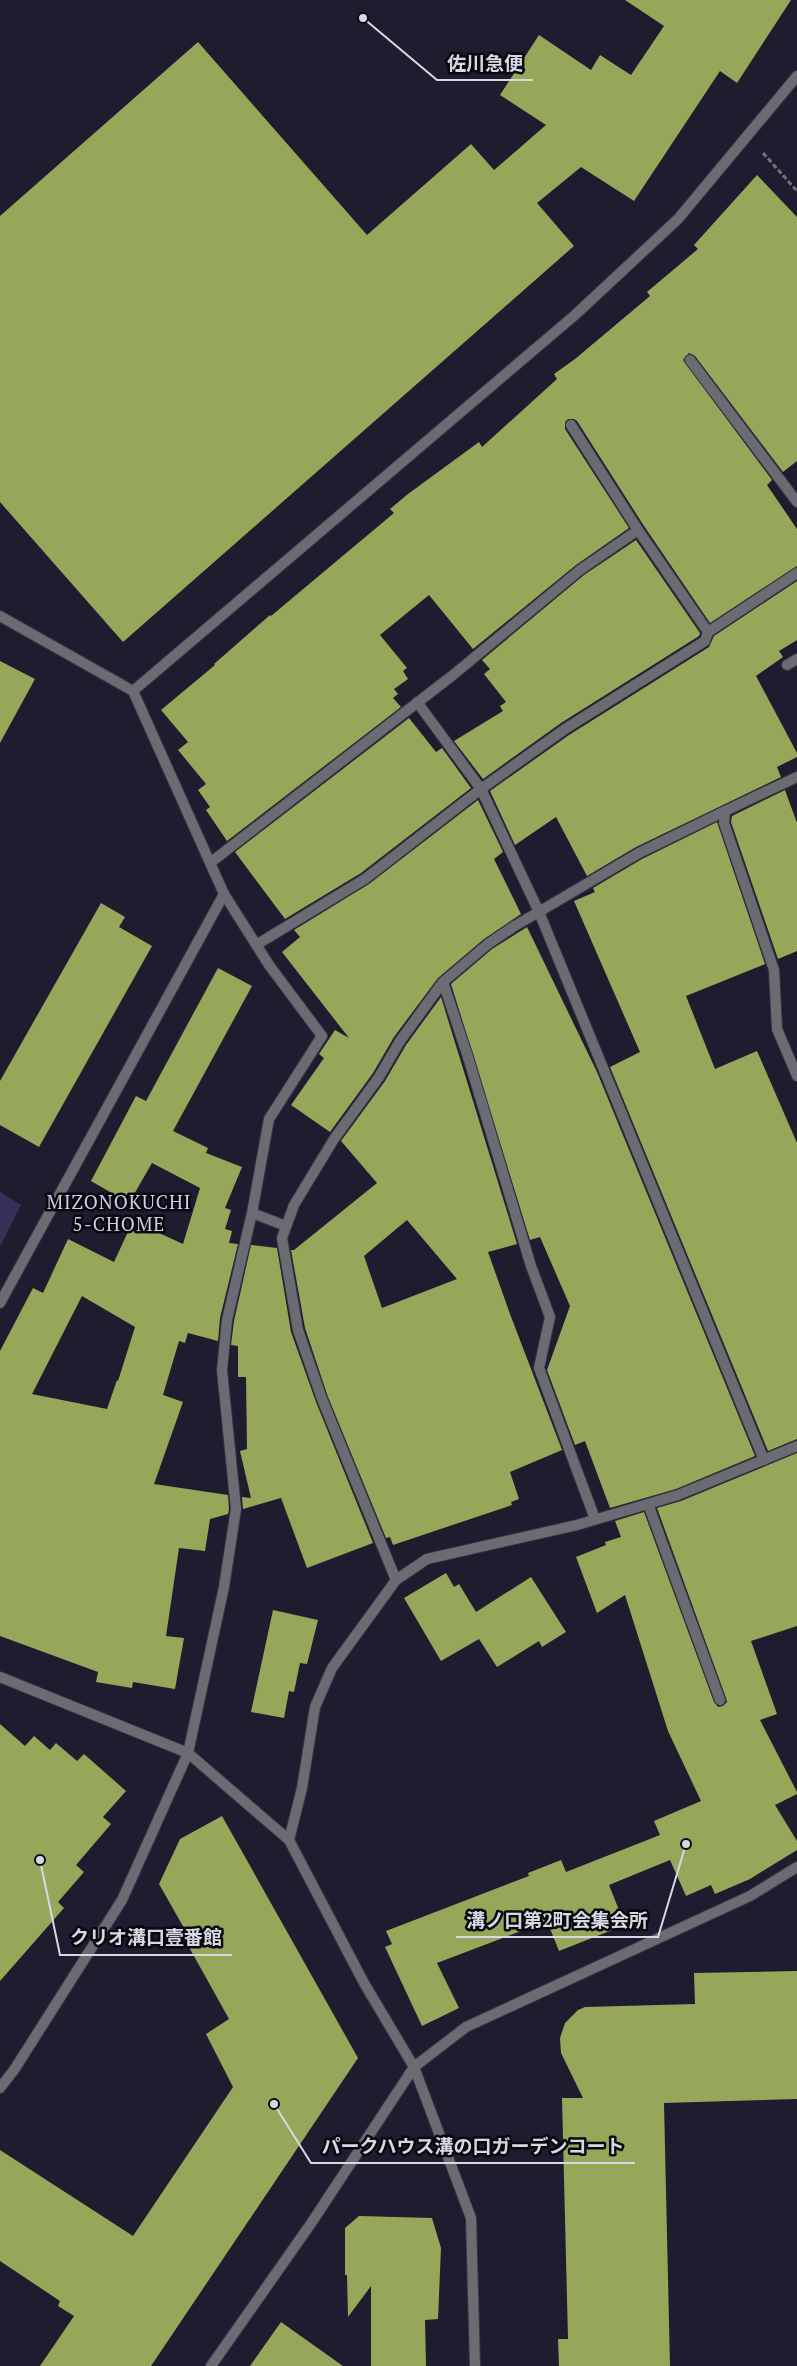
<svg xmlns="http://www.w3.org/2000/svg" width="797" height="2366" font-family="'PT Serif','Noto Sans JP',serif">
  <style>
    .green { fill: #353058 }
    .building { fill: #97a75a; fill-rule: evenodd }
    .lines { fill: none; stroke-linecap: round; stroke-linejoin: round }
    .service-casing { stroke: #383647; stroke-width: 12 }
    .minor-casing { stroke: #383647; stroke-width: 12 }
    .path { stroke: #71707f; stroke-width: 3; stroke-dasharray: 5 2.5; stroke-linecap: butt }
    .service { stroke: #6b6b74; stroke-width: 10 }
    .minor { stroke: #6b6b74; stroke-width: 10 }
    .labels { text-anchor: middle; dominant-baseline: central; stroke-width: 5; stroke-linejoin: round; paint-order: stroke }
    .neighbourhood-label { font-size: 19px; letter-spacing: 1px; fill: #d0cfe7; stroke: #08080f }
    .leader { fill: none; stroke: #d8d8e4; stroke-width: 2 }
    .callout-dot { fill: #d8d8e4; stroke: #08080f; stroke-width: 2 }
    .callout-label { font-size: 19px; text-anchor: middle; font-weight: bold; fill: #d8d8e4; stroke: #08080f; stroke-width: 5; stroke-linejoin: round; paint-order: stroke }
  </style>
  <rect width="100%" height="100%" fill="#1e1c2e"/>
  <path class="green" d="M0,1192L21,1205L0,1247Z"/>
  <path class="building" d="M625,0H791L737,83L720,71L634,201L581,167L537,203L574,246L123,642L0,502V216L198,42L367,235L471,144L494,170L546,125L500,95L539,35L591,70L600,55L631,75L664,26Z
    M757,175L797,217V461L783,472L695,356L689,353L683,360L772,480L767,485L797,529V566L710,623L644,526L577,421L574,419H568L565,422V429L629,528L576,565L473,649L429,595L380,635L407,668L403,671L408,679L394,689L398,694L393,698L401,707L227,841L206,810L210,807L198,790L206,784L178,750L188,742L161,710L215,665L214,664L270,615L271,616L394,513L390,509L408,494L479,442L482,447L557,379L554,374L575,359L650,296L647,292L698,249L694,245Z
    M636,540L700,633L699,636L561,723L483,779L454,741L503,711L500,706L506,702L484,674L490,669L482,660L584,575Z
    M797,581V640L779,651L783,657L756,676L797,753V757L777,767L781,777L636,847L587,876L556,817L515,845L490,791L569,735L709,647L714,636Z
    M0,661L35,679L0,743Z
    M409,718L436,752L442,748L471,788L361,873L285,919L235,852Z
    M785,790L797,823V951L778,959L731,822L732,816Z
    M478,800L503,852L494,859L521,914L484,939L438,978L394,1037L373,1073L330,1132L291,1105L324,1058L319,1054L335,1030L349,1038L282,952L300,937L294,930L369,884Z
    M717,822L765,964L686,996L715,1069L757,1051L797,1143V1439L768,1451L610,1067L640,1052L574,901L595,892L593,888L642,859Z
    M101,903L125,917L119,927L152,946L39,1147L0,1125V1081Z
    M527,927L597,1072L755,1456L676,1489L610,1508L585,1441L575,1445L547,1370L570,1306L540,1237L530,1240L451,984L492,949Z
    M218,968L252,986L173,1131L208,1148L206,1153L242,1167L225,1208L231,1210L225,1229L232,1231L229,1243L238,1244L220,1318L218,1341L188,1333L185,1343L179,1341L163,1395L183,1402L154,1484L228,1495L229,1509L228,1514L210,1519L205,1551L179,1548L166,1636L184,1638L175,1689L133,1682L132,1688L96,1682L98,1672L0,1636V1351L33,1288L43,1293L68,1239L114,1262L133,1221L183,1244L200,1188L152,1163L129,1203L91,1181L136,1096L146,1101ZM82,1296L135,1327L118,1381L117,1380L107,1409L32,1394Z
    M441,997L517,1244L488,1252L510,1314L562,1450L510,1472L519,1499L511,1502L512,1505L393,1545L390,1537L386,1538L328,1397L305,1328L291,1250H294L377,1183L341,1141L385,1081L406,1045ZM407,1220L457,1279L382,1308L364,1256Z
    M251,1245L277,1248L291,1332L316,1402L373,1543L307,1568L281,1498L243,1509L242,1497L251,1498L240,1451L247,1449L246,1377H238V1346L231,1345L234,1321Z
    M797,1453V1626L751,1641L777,1714L760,1720L797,1792V1794L775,1805L797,1841V1850L750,1879L715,1894L711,1885L686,1896L670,1860L609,1885L625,1925L559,1951L547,1921L437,1963L459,2008L422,2026L385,1947L392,1944L386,1931L529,1876L528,1873L561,1860L566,1872L660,1835L654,1821L701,1801L668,1731L625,1595L597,1613L576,1557L606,1545L605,1542L621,1537L615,1521L644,1512L714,1702L718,1707L723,1706L727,1702L726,1698L657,1508L681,1501Z
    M446,1573L454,1587L459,1584L476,1612L531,1577L566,1632L542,1647L539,1641L497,1667L479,1639L441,1661L404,1598Z
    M273,1610L318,1620L307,1664L300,1663L294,1692L289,1691L284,1718L251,1712Z
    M0,1724L25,1746L34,1736L50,1750L56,1743L77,1761L84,1754L126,1791L103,1817L111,1824L76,1865L84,1872L58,1902L64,1908L0,1981Z
    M222,1816L358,2058L151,2366H40L74,2316L58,2306L60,2301L0,2261V2150L133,2236L233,2087L206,2034L229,2019L180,1931L184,1928L159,1884L180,1839Z
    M797,1971V2099L664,2103L670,2366H559L558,2339H568L562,2098H583L561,2053L560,2038L565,2023L578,2010L585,2007L695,2004L694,1973Z
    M359,2216L432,2218L441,2248L438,2319L425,2320L426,2366H371V2286L348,2317L347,2275H345V2228Z
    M281,2322L343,2366H250Z"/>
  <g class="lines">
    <defs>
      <path id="service" d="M787,665L797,659
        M256,945L365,879L481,789L565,729L705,641L708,632
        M443,982L468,1057
        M400,1041L443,982L488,944L513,927L639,853L725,811
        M648,1504L720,1700
        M188,1753L224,1587L236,1509L222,1370L227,1320L252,1213L269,1119L322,1036L269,965L224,894"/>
      <path id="minor" d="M690,360L797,502
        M571,425L638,530L708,632L797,573
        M0,616L133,691L224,894L0,1303
        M133,691L575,315L678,219L797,76
        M417,702L481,789L539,912L764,1460
        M797,777L725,811L724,823L774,970L777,1029L797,1076
        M210,863L453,675L580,570L638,530
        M468,1057L531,1266L550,1317L539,1368L595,1519
        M252,1213L286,1226
        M396,1580L322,1399L298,1330L282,1238L294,1205L334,1139L379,1077L400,1041
        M0,1677L188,1753L289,1840L364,1983L414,2067L471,2218L475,2366
        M289,1840L302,1788L315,1707L332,1668L396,1580L427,1559L577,1525L678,1495L797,1446
        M0,2088L14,2070L122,1900L188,1753
        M211,2366L312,2222L414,2067L466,2027L750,1896L797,1867"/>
    </defs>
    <use href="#service" class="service-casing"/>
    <use href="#minor" class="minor-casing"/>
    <path class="path" d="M763,153L797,191"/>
    <use href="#service" class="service"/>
    <use href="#minor" class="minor"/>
  </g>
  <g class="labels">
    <g class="neighbourhood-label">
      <text x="119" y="1201">MIZONOKUCHI<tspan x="119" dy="22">5-CHOME</tspan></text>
    </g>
  </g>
  <path class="leader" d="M363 18L437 80H533M686 1844L658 1937H456M40 1860L60 1955H232M274 2104L311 2163H635"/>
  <g class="callout-dot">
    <circle cx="363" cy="18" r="5"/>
    <circle cx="686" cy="1844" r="5"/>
    <circle cx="40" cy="1860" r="5"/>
    <circle cx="274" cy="2104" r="5"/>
  </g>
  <g class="callout-label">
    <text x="485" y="70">佐川急便</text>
    <text x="557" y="1927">溝ノ口第2町会集会所</text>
    <text x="146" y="1944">クリオ溝口壹番館</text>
    <text x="473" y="2153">パークハウス溝の口ガーデンコート</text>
  </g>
</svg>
